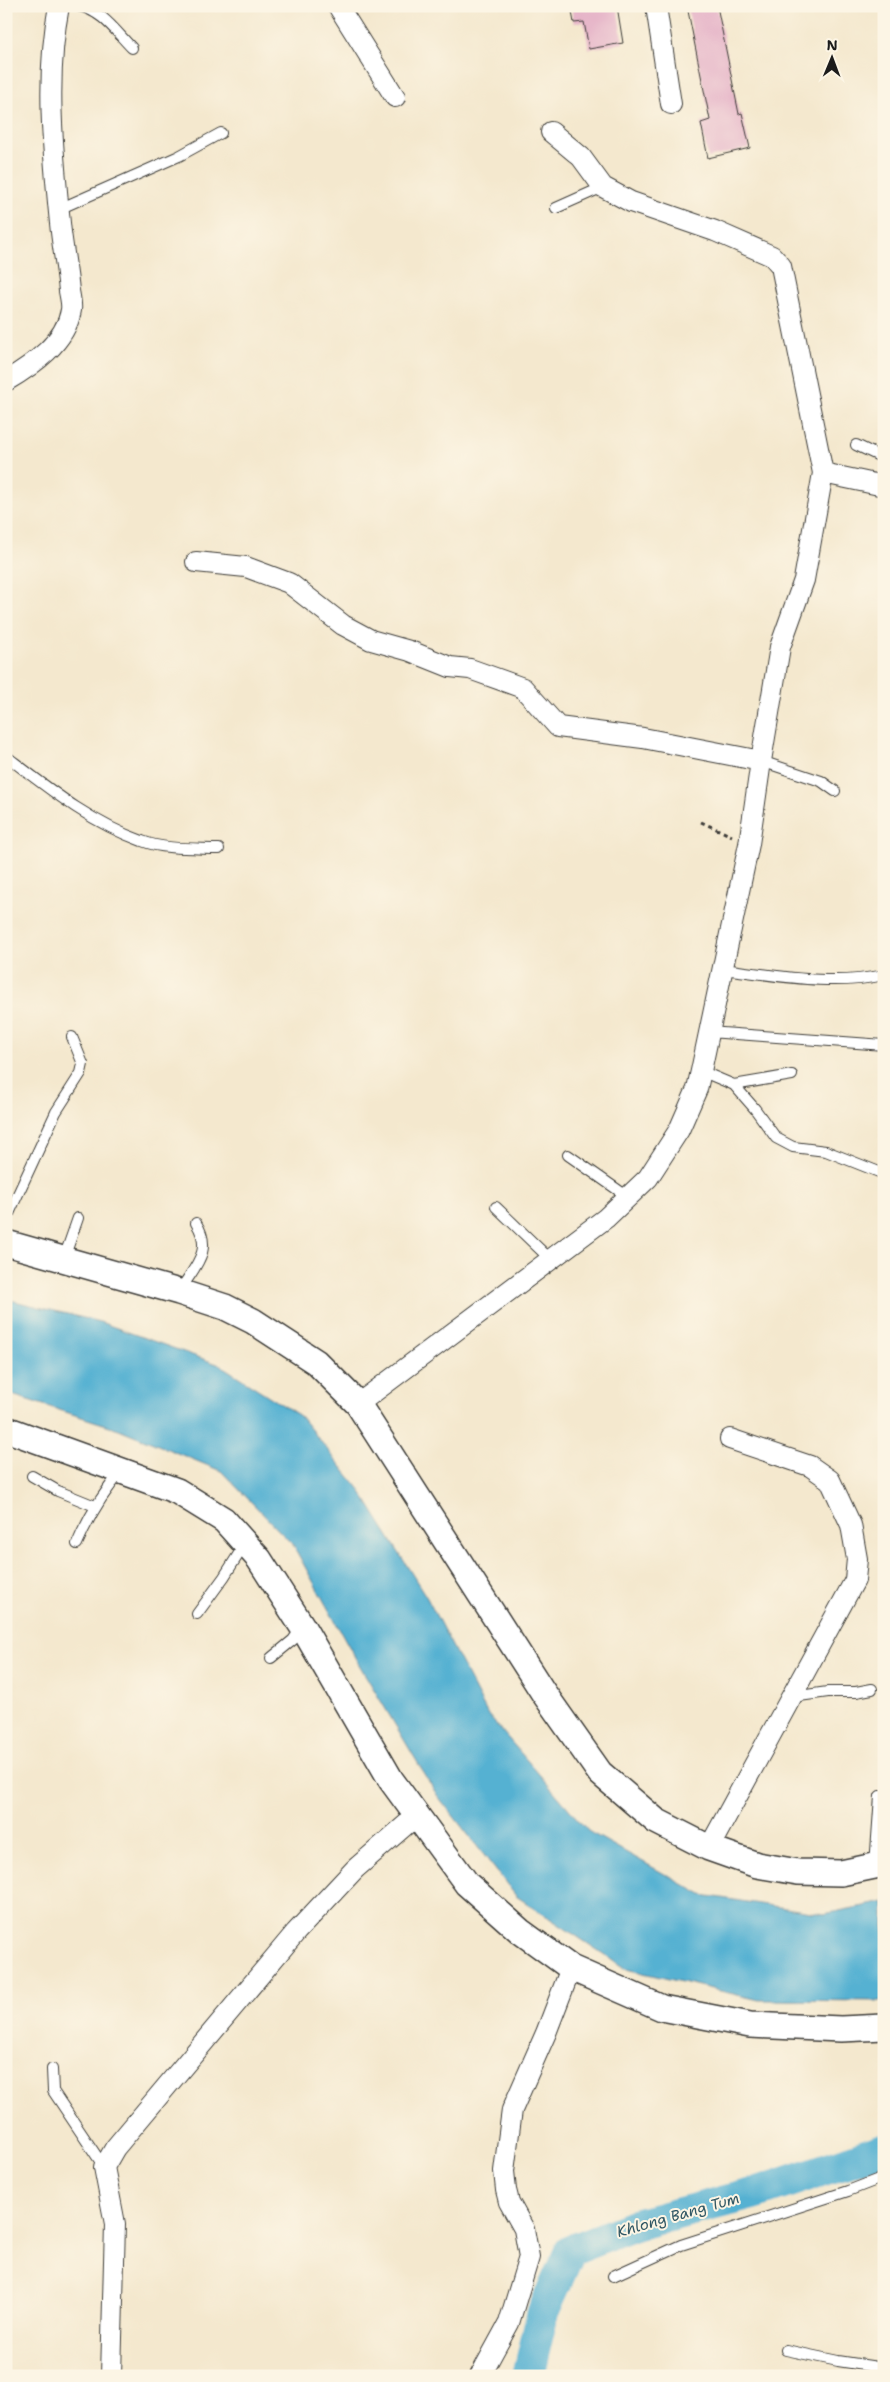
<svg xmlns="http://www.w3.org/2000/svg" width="890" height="2382" font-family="'Shantell Sans',sans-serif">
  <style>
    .water { fill: #54b1d2; stroke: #386677 }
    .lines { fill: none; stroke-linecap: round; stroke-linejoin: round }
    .river { stroke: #54b1d2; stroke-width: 32 }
    .building { fill: #e5b2c7 }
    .service-casing { stroke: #3c3b37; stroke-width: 12 }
    .minor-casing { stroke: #3c3b37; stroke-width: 22 }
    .tertiary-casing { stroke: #3c3b37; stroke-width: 28 }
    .path { stroke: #3c3b37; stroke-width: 3; stroke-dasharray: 4 4; stroke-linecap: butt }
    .service { stroke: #fff; stroke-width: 10 }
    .minor { stroke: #fff; stroke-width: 20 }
    .tertiary { stroke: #fff; stroke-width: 25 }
    .labels { text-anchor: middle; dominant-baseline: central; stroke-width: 4; stroke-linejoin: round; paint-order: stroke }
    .water-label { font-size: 15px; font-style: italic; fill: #325865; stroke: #fcf5e5 }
  </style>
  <rect width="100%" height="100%" fill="#fcf5e5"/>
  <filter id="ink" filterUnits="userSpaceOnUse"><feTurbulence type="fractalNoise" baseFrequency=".02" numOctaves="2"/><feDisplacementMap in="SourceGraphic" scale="10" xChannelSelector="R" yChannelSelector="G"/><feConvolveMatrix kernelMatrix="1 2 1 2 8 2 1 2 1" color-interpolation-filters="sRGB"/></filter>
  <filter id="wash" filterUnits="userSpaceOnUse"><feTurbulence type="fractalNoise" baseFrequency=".0096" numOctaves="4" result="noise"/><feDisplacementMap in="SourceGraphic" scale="20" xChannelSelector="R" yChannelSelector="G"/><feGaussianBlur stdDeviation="1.12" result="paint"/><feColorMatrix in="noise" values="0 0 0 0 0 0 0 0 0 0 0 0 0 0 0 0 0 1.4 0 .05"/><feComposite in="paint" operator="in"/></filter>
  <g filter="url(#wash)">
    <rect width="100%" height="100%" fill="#f4e8ce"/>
    <path class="water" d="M6,1299L100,1322L220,1365L300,1416L358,1487L427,1598L488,1715L588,1831L702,1895L824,1914L884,1902V2001L759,2000L626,1969L516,1896L437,1795L357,1661L293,1545L221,1471L119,1429L6,1393Z"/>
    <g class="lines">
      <path class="river" d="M528,2376L543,2312L570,2251L635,2225L756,2193L884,2149"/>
    </g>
    <g id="blocks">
      <path class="building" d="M571,6H617L623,43L589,49L584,22L574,23Z
        M687,6H717L739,114L742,113L750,148L708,158L701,123L710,120Z"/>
    </g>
  </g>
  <g filter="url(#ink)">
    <use href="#blocks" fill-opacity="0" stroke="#3c3b37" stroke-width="1"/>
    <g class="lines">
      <defs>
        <path id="service" d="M78,6C102,10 116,32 132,48
          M556,208L603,187
          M59,209L179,156L221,133
          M856,445L879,456L884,461
          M6,756C49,789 91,823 142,841C165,850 195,848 219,849
          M761,761L821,781L835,791
          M722,969C775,975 831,987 884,975
          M709,1032L884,1045
          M701,1071L734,1085L755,1109L776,1138L793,1147L826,1151L884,1174
          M734,1085L792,1075
          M568,1155L628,1197
          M496,1207L550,1259
          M6,1220L56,1112L81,1073L83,1064L72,1037
          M64,1258L78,1218
          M179,1292C194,1267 214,1251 196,1223
          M32,1476L58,1491L95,1506
          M77,1544C89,1516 102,1494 122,1471
          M197,1614L224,1577L245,1544
          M271,1658L293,1640L302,1627
          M792,1697L828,1692H856L872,1689
          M875,1865L880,1796
          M52,2069L53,2091L104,2167
          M613,2276L681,2245L848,2191L884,2177
          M786,2350L838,2361L884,2368"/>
        <path id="minor" d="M338,6L395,97
          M656,6L671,104
          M6,381C33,365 66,342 71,310C72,304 70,297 69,291C67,268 62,245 60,223C53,152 45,76 59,6
          M823,473L884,486
          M196,562L246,567L289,583L343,625L371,640L410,651L450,667L470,669L523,688L558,727L643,738L761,761
          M358,1404L606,1218L648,1178L679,1130L697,1089L701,1071L749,844L761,761L780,647L804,580L823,473L781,266L772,256L715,231L631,202L603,187L581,157L551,132
          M709,1848L855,1580L857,1559L851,1525L830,1480L810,1466L730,1439
          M111,2376L115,2224L104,2167L115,2148L296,1932L355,1869L416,1816
          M480,2376L509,2323L529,2257L524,2229L509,2202L506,2190L504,2171L512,2110L546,2033L571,1968"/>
        <path id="tertiary" d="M6,1243L179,1292L225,1307L253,1321L316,1362L358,1404L543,1692L600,1773L656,1821L709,1848L757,1865L798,1872L841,1873L884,1864
          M6,1429L177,1491L224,1520L259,1559L302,1626L391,1780L467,1884L520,1931L571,1968L662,2008L750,2025L841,2029L884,2027"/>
      </defs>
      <use href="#service" class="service-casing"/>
      <use href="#minor" class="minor-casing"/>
      <use href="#tertiary" class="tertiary-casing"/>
      <path class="path" d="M701,822L732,836"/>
      <use href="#service" class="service"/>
      <use href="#minor" class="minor"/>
      <use href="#tertiary" class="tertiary"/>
    </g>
  </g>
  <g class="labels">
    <g class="water-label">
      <text transform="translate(678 2215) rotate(-16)">Khlong Bang Tum</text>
    </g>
  </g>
  <rect width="890" height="2382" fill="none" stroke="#fcf5e5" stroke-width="25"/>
  <g transform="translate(832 58) rotate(1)" stroke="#fcf5e5" stroke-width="4" paint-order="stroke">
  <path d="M0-4L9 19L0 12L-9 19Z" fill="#1c1c1c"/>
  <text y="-8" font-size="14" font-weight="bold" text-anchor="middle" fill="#1c1c1c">N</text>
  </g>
</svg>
